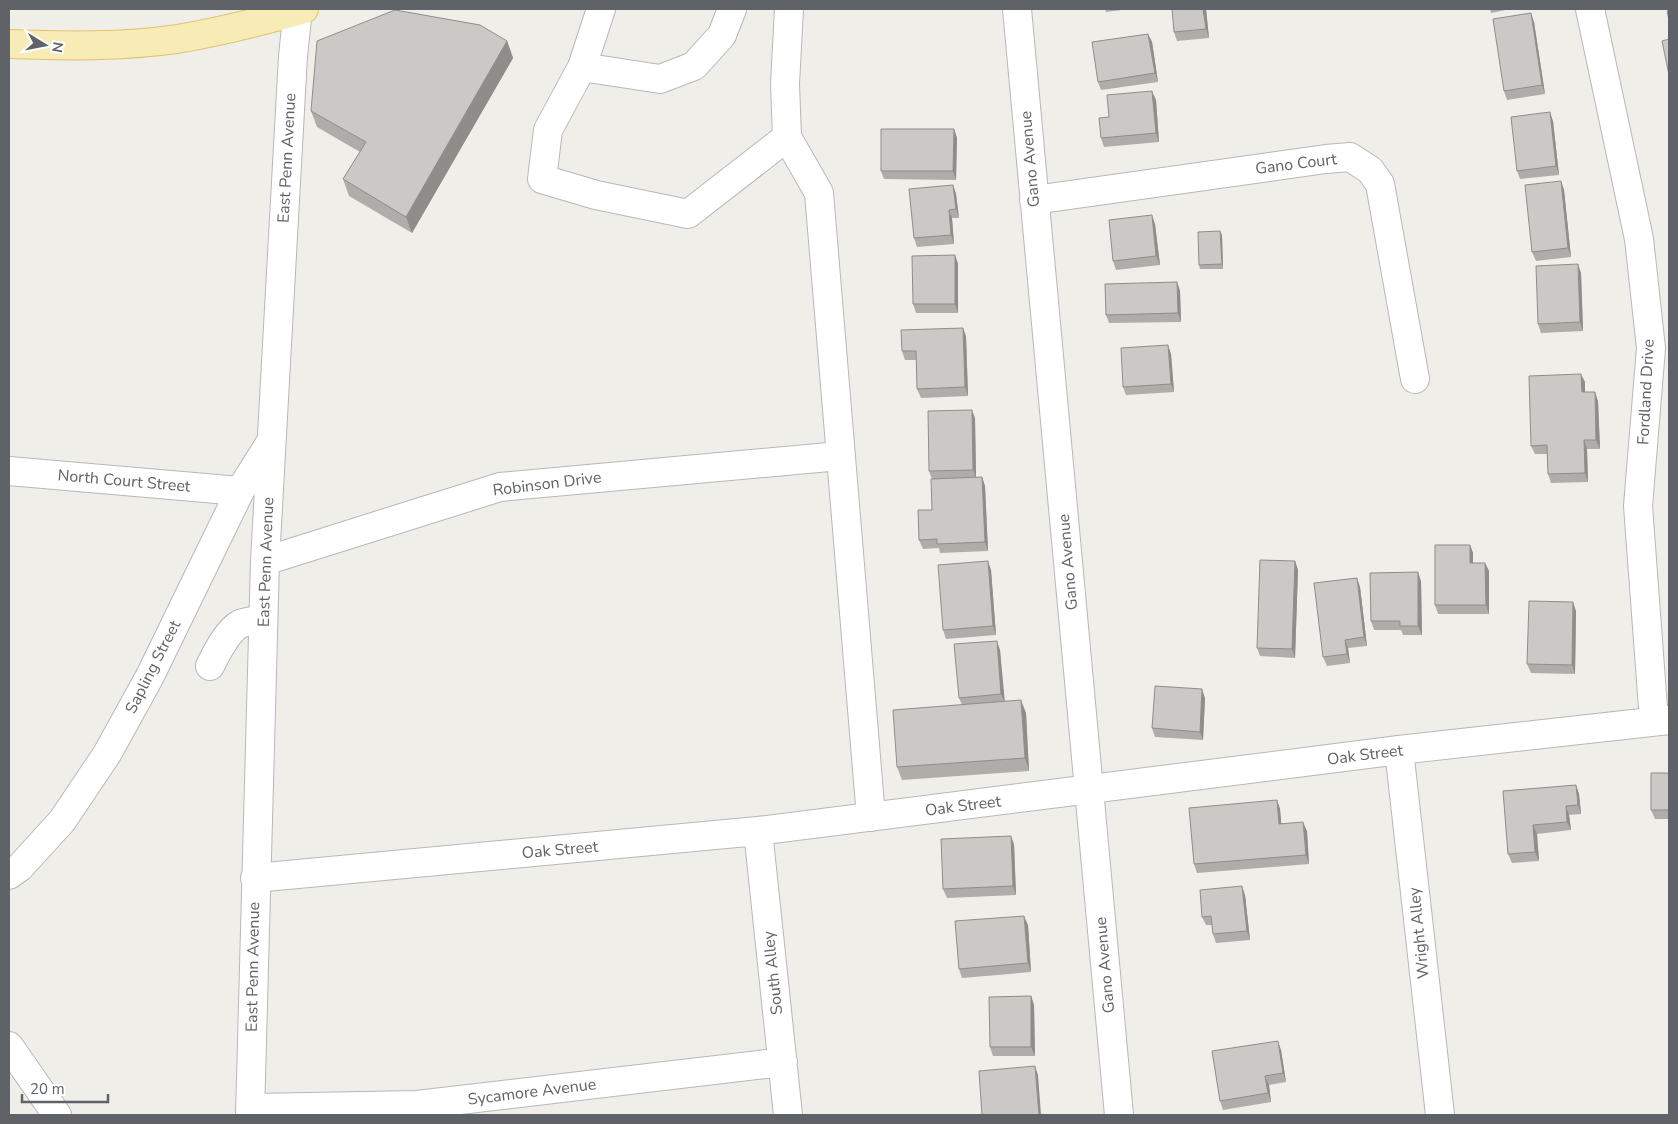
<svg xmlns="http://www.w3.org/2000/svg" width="1678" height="1124" font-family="'Nunito Sans',sans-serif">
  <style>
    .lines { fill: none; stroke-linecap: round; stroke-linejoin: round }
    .minor-casing { stroke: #b5b8bb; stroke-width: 30 }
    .major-casing { stroke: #e4c06d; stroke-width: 30 }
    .minor { stroke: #fff; stroke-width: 28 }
    .major { stroke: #f7ebb6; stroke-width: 28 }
    .wall { fill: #afada9 }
    .shaded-wall { fill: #8e8d8a }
    .building { fill: #cbc9c5; stroke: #8e8d8a }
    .labels { text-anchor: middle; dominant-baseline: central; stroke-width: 4; stroke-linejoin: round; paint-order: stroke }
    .street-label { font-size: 16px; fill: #5f6367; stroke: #fff }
  </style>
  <rect width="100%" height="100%" fill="#f0eee8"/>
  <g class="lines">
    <defs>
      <path id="minor" d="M601,9L582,67L548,130L542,179L596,195L688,214L787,137
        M789,9L785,84L787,137L819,193L871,817
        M1017,9L1119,1115
        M1590,9L1639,239L1651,348L1638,506L1654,721
        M582,67L660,79L694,66L722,35L732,9
        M1034,200L1326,159L1350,157L1370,170L1380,184L1415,379
        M9,471L240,491
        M265,561L500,487L840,456
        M210,666C216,654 227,631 240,624C246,621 256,621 263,620
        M1399,750L1440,1115
        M758,831L788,1115
        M9,875L20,867L62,821L107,754L150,676L240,491L270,443
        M255,878L758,831L1399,750L1669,720
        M9,1046L57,1115
        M250,1108L417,1105L783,1062
        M250,1115L265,561L293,56L298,9"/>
      <path id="major" d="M9,44C64,46 122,47 177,39C219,32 263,21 304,9"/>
    </defs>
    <use href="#minor" class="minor-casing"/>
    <use href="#major" class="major-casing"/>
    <use href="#minor" class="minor"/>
    <use href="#major" class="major"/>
  </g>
  <path class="wall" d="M1105,9H1129L1106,12Z
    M1206,9L1209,38L1177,41L1174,32Z
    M1490,9H1511L1491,13Z
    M1534,22L1545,94L1507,100L1504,91Z
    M1148,34L1152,42L1158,82L1101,90L1098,82Z
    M507,41L513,58L412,233L349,196L343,179L360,152L317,127L311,111Z
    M1156,100L1159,142L1104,147L1101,138L1109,117Z
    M1553,121L1559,175L1520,179L1517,171Z
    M954,129L957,138L956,180L884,179L881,171Z
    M1561,181L1564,190L1571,257L1536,261L1532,252Z
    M953,185L956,194L959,218H952L954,244L917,247L914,238Z
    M1155,224L1160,265L1116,270L1113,261Z
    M1222,235L1223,269H1200L1199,265Z
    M955,255L958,264V313H916L913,304Z
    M1581,273L1583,331L1541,333L1538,324Z
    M1177,282L1180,291L1181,322L1109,323L1106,315Z
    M966,336L968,396L921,398L917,389V360H905L902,351Z
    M1171,354L1174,392L1126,395L1123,387Z
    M1585,382V392L1598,401L1600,449H1587L1588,482L1551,483L1548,474L1547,454H1535L1531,446Z
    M975,418L976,478L982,477L985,486L988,551L940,553L939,548L923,549L919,540L932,510V479L929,471Z
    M1470,545L1473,553V563H1485L1489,571V614H1438L1435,605Z
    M1295,561L1298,570L1295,658L1260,656L1257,648Z
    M991,570L996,635L946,639L943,630Z
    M1421,581L1422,635H1403L1401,630H1374L1371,621Z
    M1360,587L1367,646L1348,648L1350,663L1327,666L1323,657Z
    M1576,611L1575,674L1531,673L1527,664Z
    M1000,650L1004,702L1026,713L1029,771L902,780L897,767L962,705L959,698Z
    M1205,698L1203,740L1155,737L1152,728Z
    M1669,773V819H1655L1651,810Z
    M1576,785L1579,794L1581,814L1569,815L1571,830L1537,834L1539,861L1512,863L1508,854L1503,791Z
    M1277,800L1280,809L1281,823L1307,831L1309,864L1197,873L1194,864Z
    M1014,844L1016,895L947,898L943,889Z
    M1245,895L1250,940L1216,943L1213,934L1212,925H1206L1202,917Z
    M1028,925L1031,972L962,978L959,969Z
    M1031,996L1034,1005L1035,1056H993L990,1047Z
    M1281,1050L1286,1082L1269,1085L1271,1102L1223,1110L1220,1101Z"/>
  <path class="shaded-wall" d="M1203,9H1206L1209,38L1206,29Z
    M1531,13L1534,22L1545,94L1542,85Z
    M1148,34L1152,42L1158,82L1155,73Z
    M507,41L513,58L412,233L406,217Z
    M1152,91L1156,100L1159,142L1156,133Z
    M1550,112L1553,121L1559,175L1556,166Z
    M954,129L957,138L956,180L953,171Z
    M1561,181L1564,190L1571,257L1568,248Z
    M953,185L956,194L959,218L956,209Z
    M949,210L952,218L954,244L951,235Z
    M1152,215L1155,224L1160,265L1156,256Z
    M1220,231L1222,235L1223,269L1222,264Z
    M955,255L958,264V313L955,304Z
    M1578,264L1581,273L1583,331L1580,322Z
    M1177,282L1180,291L1181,322L1178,313Z
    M963,328L966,336L968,396L965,387Z
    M1168,345L1171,354L1174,392L1171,384Z
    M1581,374L1585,382V401L1582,392Z
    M1595,392L1598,401L1600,449L1596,440Z
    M972,410L975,418L976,478L973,470Z
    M1584,440L1587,449L1588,482L1585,473Z
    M982,477L985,486L988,551L985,542Z
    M1470,545L1473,553V571L1470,563Z
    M988,561L991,570L996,635L993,626Z
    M1295,561L1298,570L1295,658L1292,649Z
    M1485,563L1489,571V614L1486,605Z
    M1418,572L1421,581L1422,635L1418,626Z
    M1357,578L1360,587L1367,646L1364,637Z
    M1573,602L1576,611L1575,674L1572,665Z
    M1345,640L1348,648L1350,663L1347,654Z
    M997,641L1000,650L1005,703L1001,694Z
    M1202,689L1205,698L1203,740L1200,732Z
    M1021,700L1026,713L1029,771L1025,758Z
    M1576,785L1579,794L1581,814L1578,805Z
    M1277,800L1280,809L1282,832L1279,824Z
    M1566,806L1569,815L1571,830L1567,822Z
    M1303,822L1307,831L1309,864L1306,855Z
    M1533,825L1537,834L1539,861L1535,852Z
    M1011,836L1014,844L1016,895L1013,886Z
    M1242,886L1245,895L1250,940L1247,931Z
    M1024,916L1028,925L1031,972L1028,963Z
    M1031,996L1034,1005L1035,1056L1031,1047Z
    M1278,1041L1281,1050L1286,1082L1283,1073Z
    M1035,1066L1038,1075L1041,1115H1039Z
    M1265,1076L1269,1085L1271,1102L1268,1093Z"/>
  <path class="building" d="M1172,9H1203L1206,29L1174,32Z
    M395,10L480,25L507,41L406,217L343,179L366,142L311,111L317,41Z
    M1669,10V20L1667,11Z
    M1531,13L1542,85L1504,91L1493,19Z
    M1148,34L1155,73L1098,82L1092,42Z
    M1669,39V75L1662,41Z
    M1152,91L1156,133L1101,138L1099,118L1109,117L1107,95Z
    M1550,112L1556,166L1517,171L1511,117Z
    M881,129H954L953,171H881Z
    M1561,181L1568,248L1532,252L1525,185Z
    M953,185L956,209L949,210L951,235L914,238L909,189Z
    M1152,215L1156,256L1113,261L1109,220Z
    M1220,231L1222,264L1199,265L1198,232Z
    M955,255V304H913L912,256Z
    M1578,264L1580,322L1538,324L1536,266Z
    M1177,282L1178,313L1106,315L1105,284Z
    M963,328L965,387L917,389L916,351H902L901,330Z
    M1168,345L1171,384L1123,387L1121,348Z
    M1581,374L1582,392H1595L1596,440H1584L1585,473L1548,474L1547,445L1531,446L1529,376Z
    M972,410L973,470L929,471L928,411Z
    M982,477L985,542L937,544V539L919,540L918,510H932L931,479Z
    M1435,545H1470V563H1485L1486,605H1435Z
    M1260,560L1295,561L1292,649L1257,648Z
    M988,561L993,626L943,630L938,565Z
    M1418,572V626H1400V621H1371L1370,573Z
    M1357,578L1364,637L1345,640L1347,654L1323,657L1314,583Z
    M1529,601L1573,602L1572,665L1527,664Z
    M997,641L1001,694L959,698L954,644Z
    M1155,686L1202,689L1200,732L1152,728Z
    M1021,700L1025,758L897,767L893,710Z
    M1651,773H1669V810H1651Z
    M1576,785L1578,805L1566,806L1567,822L1533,825L1535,852L1508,854L1503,791Z
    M1277,800L1279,824L1303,822L1306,855L1194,864L1189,808Z
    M1011,836L1013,886L943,889L941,839Z
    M1242,886L1247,931L1213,934L1211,916L1202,917L1200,890Z
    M1024,916L1028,963L959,969L955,921Z
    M1031,996V1047H990L989,997Z
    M1278,1041L1283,1073L1265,1076L1268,1093L1220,1101L1212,1051Z
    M1035,1066L1039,1115H982L979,1071Z"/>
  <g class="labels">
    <g class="street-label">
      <text transform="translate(287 158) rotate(-87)">East Penn Avenue</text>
      <text transform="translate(1030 159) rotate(-95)">Gano Avenue</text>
      <text transform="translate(1296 164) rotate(-7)">Gano Court</text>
      <text transform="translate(1646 392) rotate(-87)">Fordland Drive</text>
      <text transform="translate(124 481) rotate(5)">North Court Street</text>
      <text transform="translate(547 484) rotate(-7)">Robinson Drive</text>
      <text transform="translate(266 562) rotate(-88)">East Penn Avenue</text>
      <text transform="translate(1068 562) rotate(-95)">Gano Avenue</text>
      <text transform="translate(153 667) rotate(-63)">Sapling Street</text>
      <text transform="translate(1365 755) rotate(-7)">Oak Street</text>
      <text transform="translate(963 806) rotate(-7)">Oak Street</text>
      <text transform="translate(560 850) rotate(-5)">Oak Street</text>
      <text transform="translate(1419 933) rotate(-96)">Wright Alley</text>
      <text transform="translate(1105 965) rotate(-95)">Gano Avenue</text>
      <text transform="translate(253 967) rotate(-89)">East Penn Avenue</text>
      <text transform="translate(773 973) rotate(-96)">South Alley</text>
      <text transform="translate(532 1092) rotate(-7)">Sycamore Avenue</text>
    </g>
  </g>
  <rect width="1678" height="1124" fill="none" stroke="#5f6367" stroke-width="20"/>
  <g transform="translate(45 45) rotate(100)" stroke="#ffffff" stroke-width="4" paint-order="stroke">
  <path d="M0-4L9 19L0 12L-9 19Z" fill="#5f6367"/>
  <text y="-8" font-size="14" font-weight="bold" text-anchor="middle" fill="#5f6367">N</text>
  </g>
  <path d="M22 1094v8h86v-8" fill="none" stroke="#5f6367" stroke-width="2.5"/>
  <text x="30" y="1094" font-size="15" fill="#5f6367" stroke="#ffffff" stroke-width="4" paint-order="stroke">20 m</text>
</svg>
